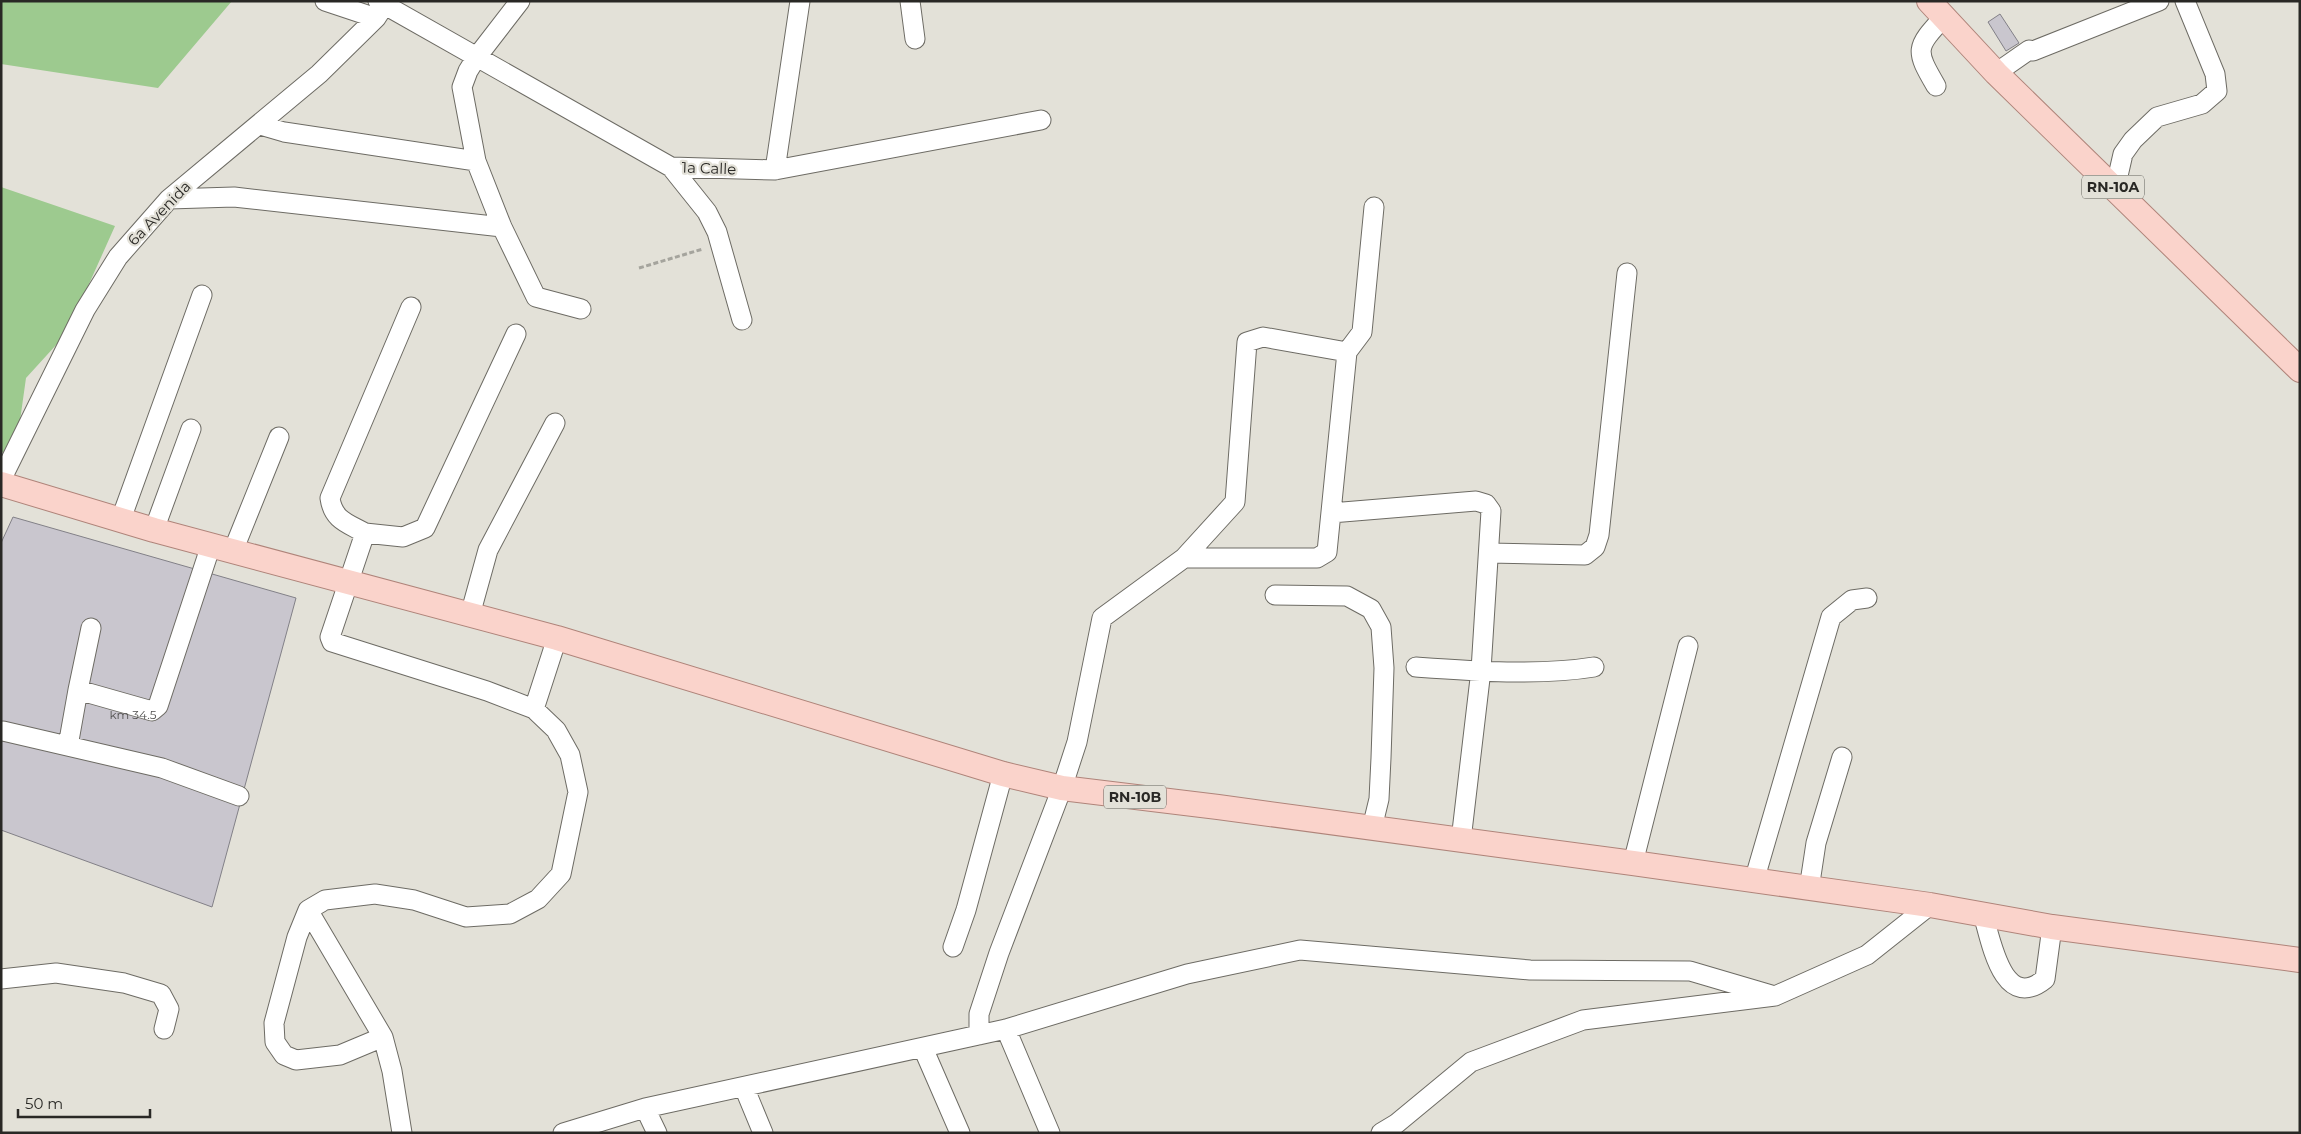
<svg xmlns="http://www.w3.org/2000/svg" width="2301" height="1134" font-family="Montserrat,sans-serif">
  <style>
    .green { fill: #9dca8f }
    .building { fill: #c9c6ce; stroke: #828087 }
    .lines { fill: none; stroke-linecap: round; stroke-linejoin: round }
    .minor-casing { stroke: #6d6b64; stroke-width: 21 }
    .major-casing { stroke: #af847a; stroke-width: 26 }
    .path { stroke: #a5a49d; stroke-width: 3; stroke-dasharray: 5 2.5; stroke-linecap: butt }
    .minor { stroke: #fff; stroke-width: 19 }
    .major { stroke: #fad3cb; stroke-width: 24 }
    .labels { text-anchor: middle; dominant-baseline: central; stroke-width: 4.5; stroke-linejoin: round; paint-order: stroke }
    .number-label { font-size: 12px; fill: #51504f }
    .shield { fill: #e3e1d8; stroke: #61605b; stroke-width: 1 }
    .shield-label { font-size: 14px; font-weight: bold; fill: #292825 }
    .street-label { font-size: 15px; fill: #292825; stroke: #e3e1d8 }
  </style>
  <rect width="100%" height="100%" fill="#e3e1d8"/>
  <path class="green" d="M1,1H232L158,88L1,64Z
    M1,187L115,226L67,333L26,378L17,442L11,454L1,452Z"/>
  <path class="building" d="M2000,14L2019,43L2006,51L1988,22Z
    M13,517L296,598L212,907L1,830V543Z"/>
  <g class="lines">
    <defs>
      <path id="minor" d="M325,1L376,18
        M378,1L671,167L775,170L1041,120
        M520,1L476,58L468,71L462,87L476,161L502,227L536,297L581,309
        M910,1L915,39
        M1996,73L2029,50L2033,51L2159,1
        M1936,86C1915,50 1915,48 1944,17
        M260,125L284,132L476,161
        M671,167L707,212L717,232L742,320
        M775,170L800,1
        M2115,189L2123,154L2133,140L2157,117L2202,104L2217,91L2215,74L2185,1
        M169,199L234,197L502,227
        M1,480L85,310L118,257L169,199L319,74L376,18L387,1
        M1331,513L1476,501L1486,504L1491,511L1481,670L1461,840
        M121,519L202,295
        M154,530L191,429
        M365,533C347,523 333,520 330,498L411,307
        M233,551L279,437
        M1489,553L1585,555L1595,547L1599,535L1627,273
        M1184,558H1317L1327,552L1347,352L1362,332L1374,207
        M1275,595L1347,596L1371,609L1381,627L1384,668L1381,758L1379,799L1372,828
        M470,615L488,550L555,423
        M1416,667C1472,671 1539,676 1594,667
        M78,690L91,628
        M534,709L557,638
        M3,731L162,768L239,796
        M68,746L78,690L152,711L158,706L211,545
        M1633,863L1688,646
        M1754,881L1831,617L1852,600L1867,598
        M1809,889L1816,843L1842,757
        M308,910L383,1037
        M1983,914C1991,941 2003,1013 2045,979L2052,927
        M953,947L966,910L1003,774
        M1,979L56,973L124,983L161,994L169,1009L164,1029
        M1006,1029L1050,1133
        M979,1035V1014L999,953L1062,788L1077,742L1102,618L1184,558L1235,502L1247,342L1263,337L1347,352
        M923,1048L960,1133
        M744,1087L763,1133
        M645,1108L657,1133
        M402,1133L392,1071L383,1037L340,1055L296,1060L284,1055L275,1042L274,1023L297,937L308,910L325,900L375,894L414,900L466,917L510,914L538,899L561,874L578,792L570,755L556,730L534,709L487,691L332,642L330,637L365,533L403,537L425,528L516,334
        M563,1133L645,1108L1006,1029L1187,974L1300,950L1530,970L1690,971L1775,996
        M1381,1133L1396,1124L1471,1062L1583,1020L1775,996L1867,955L1930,905"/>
      <path id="major" d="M1929,1L1996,73L2300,370
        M1,484L154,530L557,638L1003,774L1062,788L1218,807L1633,863L1930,905L2052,927L2300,960"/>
    </defs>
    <use href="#minor" class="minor-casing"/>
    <use href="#major" class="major-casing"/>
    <path class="path" d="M639,268L703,249"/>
    <use href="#minor" class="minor"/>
    <use href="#major" class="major"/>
  </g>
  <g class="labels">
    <g class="number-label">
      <text x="133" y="714">km 34.5</text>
    </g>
    <g class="shield">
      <rect x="2082" y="175.5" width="62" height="23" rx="4"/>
      <rect x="1104" y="785.5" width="62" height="23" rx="4"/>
    </g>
    <g class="shield-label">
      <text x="2113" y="187">RN-10A</text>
      <text x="1135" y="797">RN-10B</text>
    </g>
    <g class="street-label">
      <text transform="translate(709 168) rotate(2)">1a Calle</text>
      <text transform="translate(159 213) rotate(-46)">6a Avenida</text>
    </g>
  </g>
  <rect width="2301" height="1134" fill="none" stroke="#292825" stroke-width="5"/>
  <path d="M18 1109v8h132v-8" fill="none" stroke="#292825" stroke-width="2.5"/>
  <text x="25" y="1109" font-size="15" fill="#292825" stroke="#e3e1d8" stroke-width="4" paint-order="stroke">50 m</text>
</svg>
